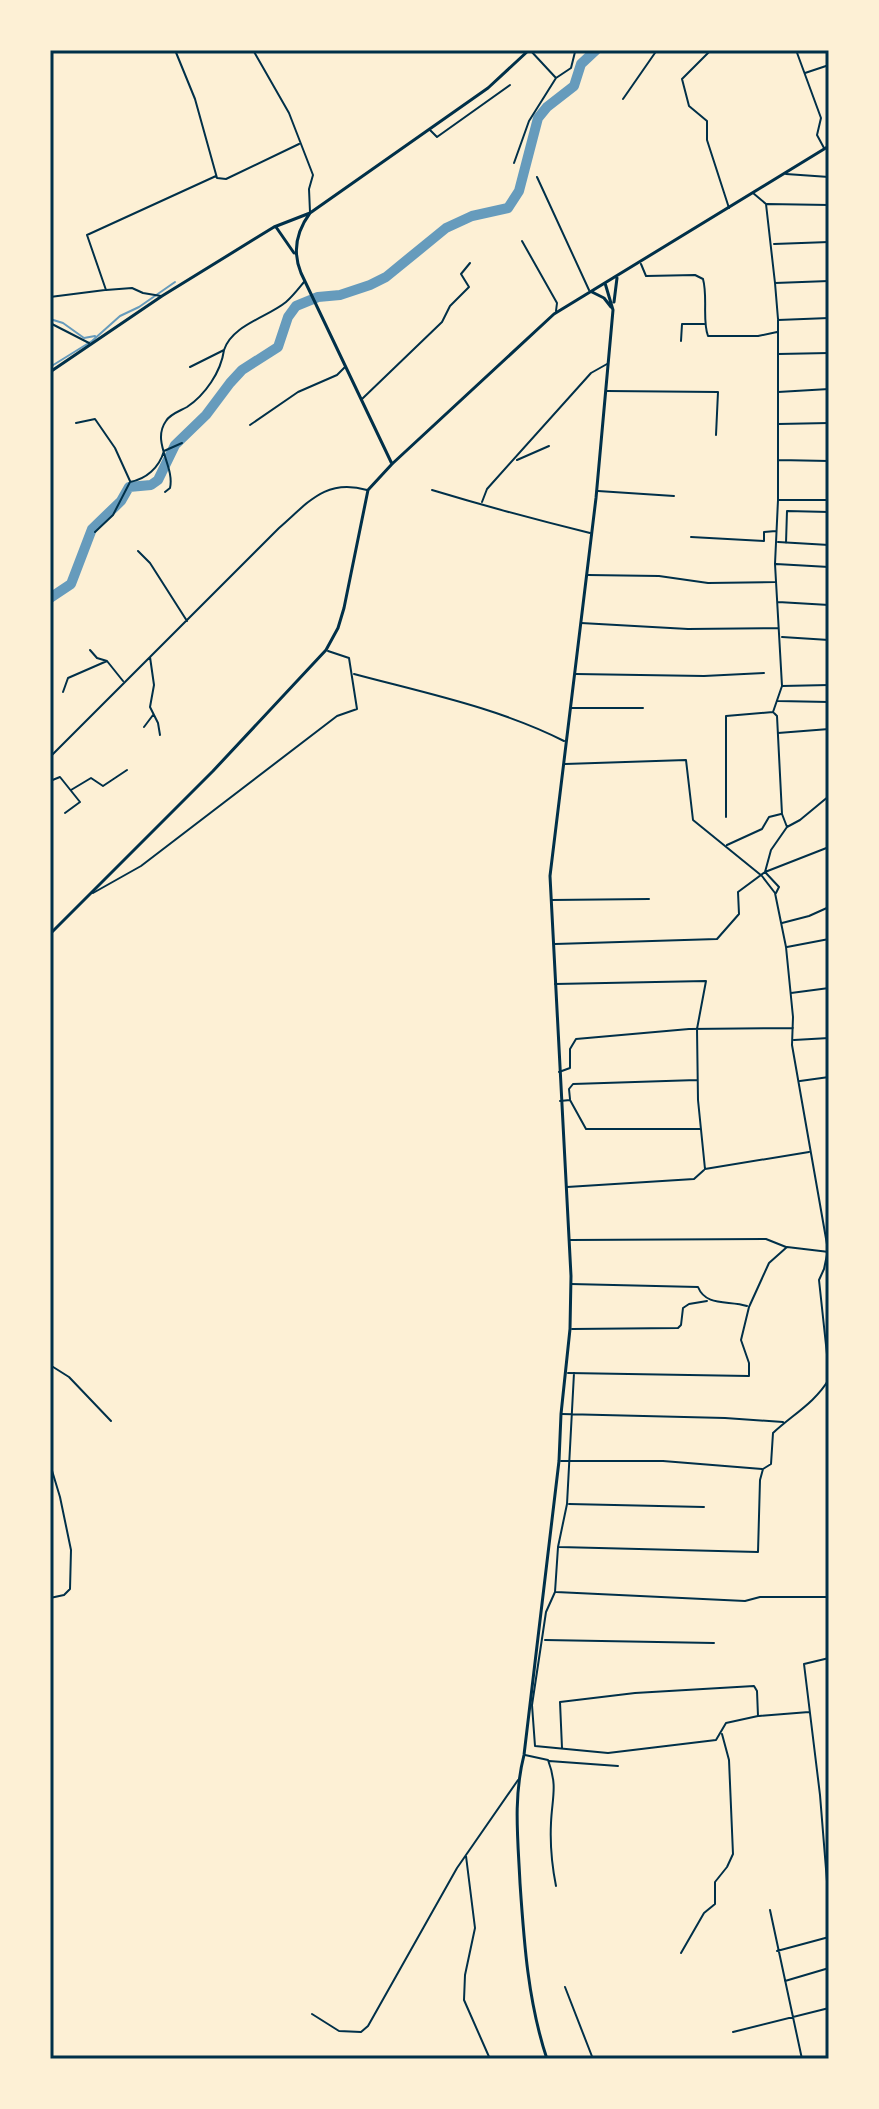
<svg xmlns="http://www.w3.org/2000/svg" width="879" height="2109" font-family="'Nunito Sans',sans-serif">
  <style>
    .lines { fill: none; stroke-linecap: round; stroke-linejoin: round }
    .stream { stroke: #669bbc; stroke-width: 2 }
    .river { stroke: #669bbc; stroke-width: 10 }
    .minor { stroke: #003049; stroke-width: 2 }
    .tertiary { stroke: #003049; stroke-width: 3 }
    .secondary { stroke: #003049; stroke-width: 3 }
    .neatline { fill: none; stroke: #003049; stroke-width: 3 }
  </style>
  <rect width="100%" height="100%" fill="#fdf0d5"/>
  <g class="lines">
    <path class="stream" d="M50,319L63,323L84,338L95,336
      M50,367L92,341L120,316L139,307L175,282"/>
    <path class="river" d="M50,598L71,584L92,529L121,501L129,487L151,485L158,480L175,445L206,415L230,383L242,370L278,347L288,317L296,306L318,297L340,295L370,285L386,277L446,228L472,216L508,208L519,191L538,118L547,107L574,86L581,64L596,50"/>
    <path class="minor" d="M175,50L195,99L217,178L226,179L299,144
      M253,50L289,113L313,175L309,189L310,212
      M711,50L682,79L689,106L707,121V140L729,208
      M796,50L821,118L817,135L824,148
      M805,73L829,65
      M556,78L571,68L575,52L579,50
      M623,99L657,50
      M430,130L437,137L510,85
      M514,163L529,121L556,78L530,50
      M786,174L829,177
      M537,177L589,290
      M753,193L766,204L775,283L829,281
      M767,204L829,205
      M522,241L557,303L556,311
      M774,244L829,242
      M641,264L646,276L695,275L703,279C708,297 702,321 708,336H758L777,332
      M775,283L778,319
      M161,296L143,293L132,288L106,290L87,235L216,176
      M50,297L105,290
      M50,323L89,343
      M681,341L682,324H704
      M778,354L829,353
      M190,367L224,350C232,325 268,317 286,302C293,296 299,288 304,282
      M607,391L718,392L716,435
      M778,392L829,389
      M362,399L442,322L450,306L469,287L461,274L470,263
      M76,423L95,419L115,448L130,481
      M778,424L829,423
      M250,425L298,392L337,375L345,367
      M517,460L549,446
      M778,460L829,461
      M432,490C485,506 537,520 590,533
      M598,491L674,496
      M165,492L170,488C175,466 151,442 166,421C170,414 180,411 187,407C205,395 221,372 224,350
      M778,500H829
      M482,502L487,489L591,373L607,364
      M95,532L113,515L130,482C146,479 159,468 164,451L182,443
      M691,537L764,541V532L776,531
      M778,542L829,545
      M786,543L787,511L829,512
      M138,551L150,563L187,621
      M776,564L829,567
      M588,575L659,576L708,583L775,582
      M778,602L829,605
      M581,623L688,629L778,628
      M782,637L829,640
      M90,650L97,658L107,661L123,681
      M150,657L154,685L150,707L158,723L160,735
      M354,674C425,693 499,708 564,741
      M576,674L704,676L764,673
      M782,686L829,685
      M63,692L68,678L107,661
      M778,701L829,702
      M571,708H643
      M774,713L777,716L782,814L787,827
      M144,727L153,715
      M778,733L829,729
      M50,757L279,528C308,503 325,478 367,490
      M565,764L686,760L693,820L762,876L775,893L786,947L793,1017L792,1045L828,1250L824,1269L819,1280L829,1373
      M50,781L60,777L80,802L65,813
      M71,790L91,778L103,786L127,770
      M726,817V716L773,712L782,686L775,564L778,500V320L829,318
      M727,845L762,829L769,817L781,814
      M93,893L141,866L337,716L357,709L349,658L328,651
      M776,893L779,887L765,872L829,847
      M551,900L649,899
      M782,923L809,916L829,907
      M555,944L717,939L739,914L738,892L765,872L771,850L787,827L800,820L829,796
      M787,947L829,939
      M555,984L706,981L697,1029L698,1100L705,1169L809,1152
      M791,993L829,988
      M794,1040L829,1038
      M559,1072L570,1068V1049L576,1039L689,1029L793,1028
      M800,1081L829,1077
      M570,1099L569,1089L573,1084L697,1080
      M560,1101L570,1100L586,1129H701
      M567,1187L694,1179L704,1170
      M570,1240L766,1239L786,1247
      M571,1284L698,1287C706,1307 729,1300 747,1306
      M572,1329L678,1328L681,1325L683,1308L689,1304L707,1301
      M50,1365L69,1377L111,1421
      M568,1373L749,1376V1363L741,1340L749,1307L769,1263L787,1247L829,1252
      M562,1414L725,1418L783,1422
      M561,1461H663L762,1469
      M50,1464L60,1497L71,1550L70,1589L64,1595L50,1598
      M569,1504L704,1507
      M559,1547L758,1552L760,1480L763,1469L771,1464L773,1433C792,1415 815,1403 829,1379
      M556,1592L745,1601L760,1597H829
      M545,1640L714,1643
      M829,1658L804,1664L820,1795L829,1906
      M759,1716L809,1712
      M562,1748L560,1702L635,1693L754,1686L757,1691L758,1716L726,1723L716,1740L608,1753L535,1746L532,1705L546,1612L555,1592L558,1547L567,1504L574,1373
      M525,1755L548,1760C558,1786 552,1798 551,1823C550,1843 552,1866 556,1886
      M549,1761L618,1766
      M466,1856L475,1928L465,1975L464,2000L490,2059
      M770,1910L802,2059
      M777,1951L829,1937
      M681,1953L704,1913L715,1904V1882L727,1867L733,1854L729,1760L722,1734
      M785,1981L829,1968
      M565,1987L593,2059
      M312,2014L339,2031L361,2032L368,2026L457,1868L518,1780
      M733,2032L829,2008"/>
    <path class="tertiary" d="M276,227L294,253"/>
    <path class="secondary" d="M592,292L604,298L611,307
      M614,302L617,278
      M50,372L162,296L274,227L310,213
      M392,464L301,273C292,251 296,232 310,213L488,88L529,50
      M50,934L213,771L326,650L338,628L344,608L368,490L392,464L554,314L829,146
      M547,2059C528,2002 524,1942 520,1883C518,1840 513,1798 524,1755L559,1461L561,1414L570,1329L571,1276L550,876L596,498L613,310L605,283"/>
  </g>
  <rect width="879" height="2109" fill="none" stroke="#fdf0d5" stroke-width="104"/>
  <rect x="52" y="52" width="775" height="2005" class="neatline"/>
</svg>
